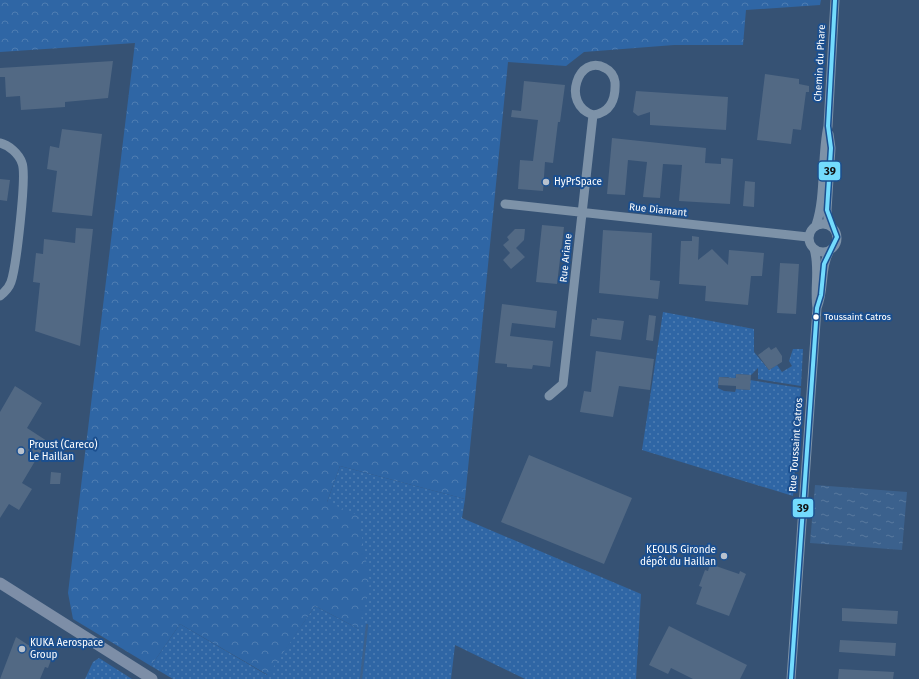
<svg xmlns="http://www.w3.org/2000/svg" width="919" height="679" font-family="'Fira Sans',sans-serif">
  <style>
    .grass { fill: url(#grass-dots) }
    .forest { fill: url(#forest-crowns) }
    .water { fill: url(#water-ripples) }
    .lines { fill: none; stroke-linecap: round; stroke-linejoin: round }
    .stream { stroke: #3b618d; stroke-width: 2.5 }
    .building { fill: #526984 }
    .minor { stroke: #7d92a8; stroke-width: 9 }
    .major { stroke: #7d8ea7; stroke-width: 11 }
    .bus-1-casing { stroke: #1b4f8f; stroke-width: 7 }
    .bus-1 { stroke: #73dbfd; stroke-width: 4 }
    .poi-dot { fill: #b9c2ce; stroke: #1b4f8f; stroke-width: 1.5 }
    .bus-dot { fill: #fff; stroke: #1b4f8f; stroke-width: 1.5 }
    .labels { text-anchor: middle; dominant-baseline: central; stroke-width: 4; stroke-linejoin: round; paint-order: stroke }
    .bus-label { font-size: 9px; fill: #fff; stroke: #1b4f8f; text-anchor: start }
    .street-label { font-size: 10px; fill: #fff; stroke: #1b4f8f }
    .poi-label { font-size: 10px; fill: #fff; stroke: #1b4f8f; text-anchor: start }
    .line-badge { stroke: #1b4f8f; stroke-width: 1.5 }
    .pale-badge-label { font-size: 11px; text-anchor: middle; font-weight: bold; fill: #111 }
  </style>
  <defs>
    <pattern id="grass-dots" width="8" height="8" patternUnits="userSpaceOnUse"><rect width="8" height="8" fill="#2f66a5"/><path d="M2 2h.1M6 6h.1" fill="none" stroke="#4e7db2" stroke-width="1.8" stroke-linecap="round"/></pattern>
    <pattern id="forest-crowns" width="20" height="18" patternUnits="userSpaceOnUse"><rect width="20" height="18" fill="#2f66a5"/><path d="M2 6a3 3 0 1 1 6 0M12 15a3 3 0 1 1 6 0" fill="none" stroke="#4e7db2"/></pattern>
    <pattern id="water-ripples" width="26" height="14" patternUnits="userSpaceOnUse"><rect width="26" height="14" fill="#3b618d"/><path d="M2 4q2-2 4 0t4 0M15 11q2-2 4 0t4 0" fill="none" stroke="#58799e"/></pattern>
  </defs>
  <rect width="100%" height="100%" fill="#365274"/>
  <path class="grass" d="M663,312L754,329V352L769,370L777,365L782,372L792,366L789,361L793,349H803L801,386L758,379V368L751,375L736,374L735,381L728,377H719L718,388L724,391L735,392L736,389L750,390V380L801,388L793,496L642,450Z
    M340,466L465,499L462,518L641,594L636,679H525L455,645L451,679H173L151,666L180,624L267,675L315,606L359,629L327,502Z
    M99,658L132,679H85L93,662Z"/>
  <path class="forest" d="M0,0H821L820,5L746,10L743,45H674L584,52L566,66L508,62L465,499L340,466L327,502L358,515L370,583L359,629L315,606L268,675L180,624L151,666L73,619L68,593L135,43L0,52Z"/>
  <path class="water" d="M815,485L907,492L902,550L810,543Z"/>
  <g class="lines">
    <path class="stream" d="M361,679L367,625"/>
  </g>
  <path class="building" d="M113,61L108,98L65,102V107L21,110L20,96L6,97L5,77H0V68Z
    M765,74L799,79V84L809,86V92H806L801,130L793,129L791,144L757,140Z
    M524,81L565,85L560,122H558L553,163L545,162L543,191L518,189L520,160L533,161L538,120L511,117L512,110L521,111Z
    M636,91L728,97L726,130L650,125V112L638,116L633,112Z
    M62,129L102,134L92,216L52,212L57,171L47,169L50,146L59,148Z
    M612,138L706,148L705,163L721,164V158L733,159L730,204L679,201L682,165L663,164L660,198L643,197L647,162L628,160L625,195L607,194Z
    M0,179L10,180L7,201L0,200Z
    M745,181L755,182L754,207L743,206Z
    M542,225L564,227L557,284L536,282Z
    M76,228L93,229L80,346L35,331L40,283L33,282L36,253L43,254L44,239L75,243Z
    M515,229H525L524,240L516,248L525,257L511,269L503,260L510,253L503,245L509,240L507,237Z
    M603,230L652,233L650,280L660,281L658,299L599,293Z
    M692,236L699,237L698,260L712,249L728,265L729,250L764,253L762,276H751L748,305L705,301L706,286L679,284L681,241H692Z
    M780,263L799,264L796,314L777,313Z
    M502,304L557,311L555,328L512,323L510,336L553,341L550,367L533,365L532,369L507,367V364L495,363Z
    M649,315L656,316L653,341L646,340Z
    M597,318L624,321L621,340L590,336L592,319L597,320Z
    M769,347L771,350L776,347L782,356V362L769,370L758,355Z
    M596,351L654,359L650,390L619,386L613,417L580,412L584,391L591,392Z
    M736,374L751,375L750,390L736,389V386L718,385L719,377L736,378Z
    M15,386L42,403L27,428L47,441L22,483L32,489L19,510L9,504L0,518V412Z
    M529,455L632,498L604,564L501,522Z
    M51,472L61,473L60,484H50Z
    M710,564L739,574L740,571L746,574L729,616L696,604L702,587L699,586L705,570L708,571Z
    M842,608L898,611L897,624L842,621Z
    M669,626L747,665L740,679H693L671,668L668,674L649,665Z
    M16,637L51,660L48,668L45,667L40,679H0Z
    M840,640L896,643L895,656L839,652Z
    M839,669L894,672L893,679H838Z"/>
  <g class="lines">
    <path class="minor" d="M829,134L831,148L827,210L828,219L832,227
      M0,143C9,145 19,154 22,163C27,175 16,268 11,282C9,288 5,292 0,296
      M505,204L808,237
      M809 238a14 14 0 1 1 28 0a14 14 0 1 1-28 0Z
      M816,225C826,196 821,158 828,126L835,0
      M817,308C825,289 820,267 830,250
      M549,396L563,384L593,115C610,113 616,100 615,82C614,76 611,71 605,68C579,53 560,104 593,115
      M791,679L817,308C814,288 820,268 814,249"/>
    <path class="major" d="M0,583L152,679"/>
    <defs>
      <path id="bus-1" d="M791,679L817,308L821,295L824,264L837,237L827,210L831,148L828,126L835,0"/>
    </defs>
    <use href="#bus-1" class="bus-1-casing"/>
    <use href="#bus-1" class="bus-1"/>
  </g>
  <g class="poi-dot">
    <circle cx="546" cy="182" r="4"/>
    <circle cx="21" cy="451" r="4"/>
    <circle cx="724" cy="556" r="4"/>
    <circle cx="22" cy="649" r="4"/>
  </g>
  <circle class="bus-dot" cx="816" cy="317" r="3.5"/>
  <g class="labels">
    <g class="bus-label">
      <text x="824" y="317">Toussaint Catros</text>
    </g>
    <g class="street-label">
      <text transform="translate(820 63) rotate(-87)">Chemin du Phare</text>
      <text transform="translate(658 210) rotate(6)">Rue Diamant</text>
      <text transform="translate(566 258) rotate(-84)">Rue Ariane</text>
      <text transform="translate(796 445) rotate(-86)">Rue Toussaint Catros</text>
    </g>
    <g class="poi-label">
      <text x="554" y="182">HyPrSpace</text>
      <text x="29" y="445">Proust (Careco)<tspan x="29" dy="12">Le Haillan</tspan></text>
      <text x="716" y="550" text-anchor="end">KEOLIS Gironde<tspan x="716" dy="12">dépôt du Haillan</tspan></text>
      <text x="30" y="643">KUKA Aerospace<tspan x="30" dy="12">Group</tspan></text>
    </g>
  </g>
  <g class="line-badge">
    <rect x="818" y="161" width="23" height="20" rx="4" fill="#73dbfd"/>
    <rect x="792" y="498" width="22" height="20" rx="4" fill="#73dbfd"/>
  </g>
  <g class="pale-badge-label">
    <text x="830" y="175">39</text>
    <text x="803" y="512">39</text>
  </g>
</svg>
